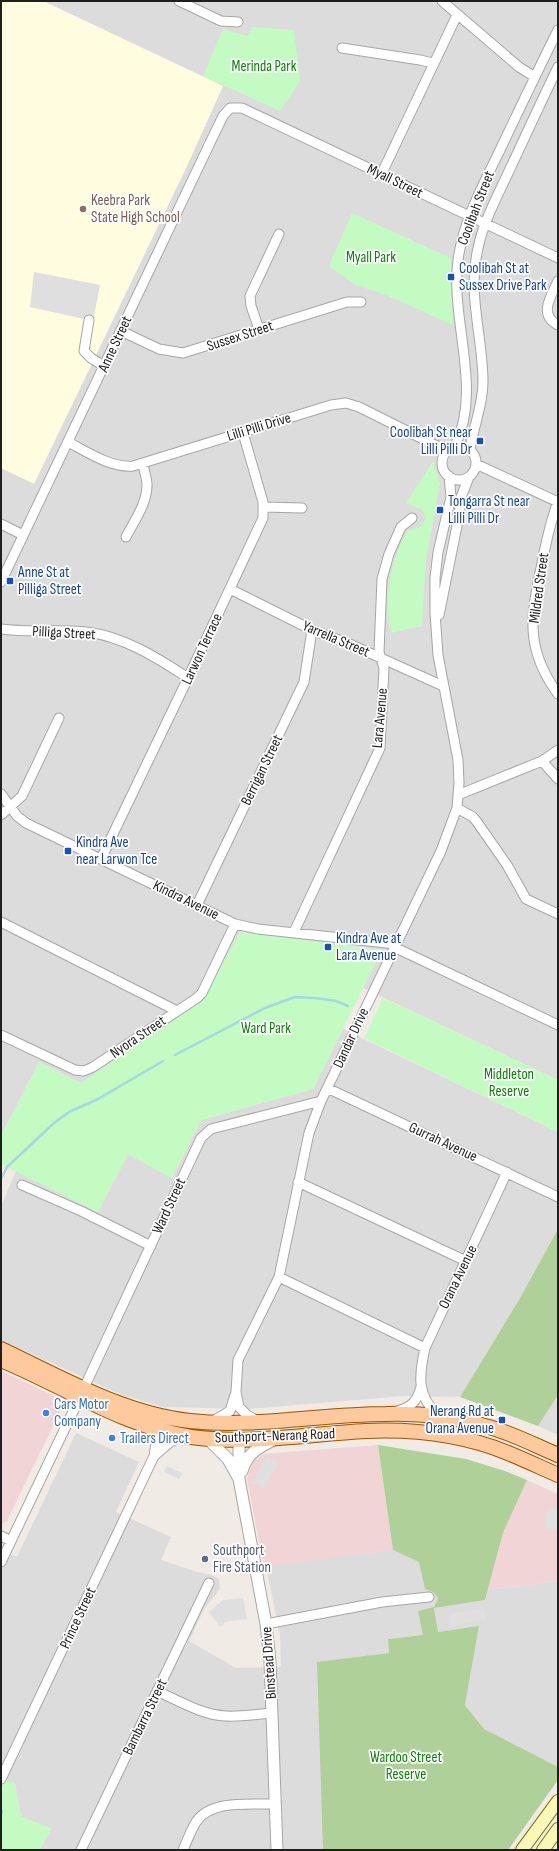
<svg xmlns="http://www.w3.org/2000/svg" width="559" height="1851" font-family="'Sofia Sans Condensed',sans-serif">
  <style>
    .residential { fill: #dddcdc }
    .commercial { fill: #f1d4d6 }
    .education { fill: #fffce0 }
    .forest { fill: #afd099 }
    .park { fill: #c3fbc2 }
    .parking { fill: #dfdfdf }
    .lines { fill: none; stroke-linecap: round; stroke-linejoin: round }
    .stream { stroke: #a5d8df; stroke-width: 2.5 }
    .minor-casing { stroke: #a6a6a6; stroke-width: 11 }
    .tertiary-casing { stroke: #a6a6a6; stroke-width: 13 }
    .secondary-casing { stroke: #7a7a02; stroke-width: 14 }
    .primary-casing { stroke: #9b5600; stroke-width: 16 }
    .minor { stroke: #fff; stroke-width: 9 }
    .tertiary { stroke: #fff; stroke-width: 11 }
    .secondary { stroke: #fbf7b9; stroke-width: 12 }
    .primary { stroke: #fec99d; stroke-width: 14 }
    .education-dot { fill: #8d6e63; stroke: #fff; stroke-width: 1.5 }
    .transit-dot { fill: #1a4fb4; stroke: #fff; stroke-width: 1.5 }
    .shop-dot { fill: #3f7fe0; stroke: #fff; stroke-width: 1.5 }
    .service-dot { fill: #5c6f8a; stroke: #fff; stroke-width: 1.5 }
    .labels { text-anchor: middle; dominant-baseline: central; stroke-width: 3.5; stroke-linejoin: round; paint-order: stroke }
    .park-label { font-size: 15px; fill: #0c8209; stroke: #fff }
    .street-label { font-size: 15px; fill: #1f1f1f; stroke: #fff }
    .education-label { font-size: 15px; fill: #785e54; stroke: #fff; text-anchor: start }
    .transit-label { font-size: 15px; fill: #164399; stroke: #fff; text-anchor: start }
    .shop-label { font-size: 15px; fill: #366cbe; stroke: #fff; text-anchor: start }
    .service-label { font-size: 15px; fill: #4e5e75; stroke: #fff; text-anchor: start }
  </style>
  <rect width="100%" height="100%" fill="#f0ebe5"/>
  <path class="residential" d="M43,1H558V1080L363,988L382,950L240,932L203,1001L81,1083L39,1062L1,1136V468L34,483L186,168L223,86Z
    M343,1029L558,1132V1229L520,1298L460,1397L405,1396L248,1409L163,1407L122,1395L1,1340V1206L16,1171L98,1212L128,1154L172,1178L201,1120L313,1089Z
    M558,1395V1435L538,1426Z
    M76,1433L139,1462L116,1512L171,1537L161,1560L200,1573L209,1574L219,1579L220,1589L204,1609L189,1641L236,1668L281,1667L280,1636L266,1566L393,1550L420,1562L425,1588L433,1592L438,1598L434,1607L485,1600L488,1590L558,1581V1767L484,1729L465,1705L479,1626L438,1632L434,1607L423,1635L388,1639L389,1653L323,1816V1850H40L51,1829L21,1817L15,1784L2,1778L1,1773V1550L17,1557Z"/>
  <path class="commercial" d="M1,1371L65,1401L7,1521L1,1523Z
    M378,1445L393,1550L264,1567L247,1479L252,1462L264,1454Z
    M527,1480L558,1494V1581L488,1590L503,1533Z"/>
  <path class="education" d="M1,1H43L223,86L186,168L34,484L1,468Z"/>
  <path class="forest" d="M558,1229V1395L538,1426L460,1397L520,1298Z
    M378,1445L466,1459L505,1471L527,1480L503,1533L485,1600L434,1608L438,1632L479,1626L465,1705L484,1729L558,1767V1780L508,1850H323L317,1662L389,1653L388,1639L423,1635L418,1611L434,1607L438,1598L433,1592L425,1589L419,1562L393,1550Z"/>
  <path class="park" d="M253,27L294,30L300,81L280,111L203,76L223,29L247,36Z
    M352,213L451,258L453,325L391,297L356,285L329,266Z
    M433,461L440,484L426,560L422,626L391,633C384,599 389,561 408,531L421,526L425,519L423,510L406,503Z
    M240,932L382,950L313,1089L201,1120L172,1178L128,1154L98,1212L1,1164V1136L39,1062L81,1083L203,1001Z
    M383,998L558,1080V1132L364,1038Z
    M2,1778L15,1784L21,1817L51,1828L40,1850H1Z"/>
  <path class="parking" d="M34,272L100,285L93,321L30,307Z
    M266,1456L278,1463L264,1489L252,1483Z
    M167,1466L182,1473L179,1479L164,1472Z
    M547,1509L558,1510V1530L545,1529Z
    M243,1598L247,1619L225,1622L220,1627L209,1612L223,1600Z
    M484,1608L486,1620L451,1626L449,1614Z"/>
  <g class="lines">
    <path class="stream" d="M175,1055L265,1008L295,997L315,998L336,1001L348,1006
      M1,1179L7,1167L54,1123L69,1112L98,1099L163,1061
      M1,1815L2,1811"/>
    <defs>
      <path id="minor" d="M179,1L221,21L238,22
        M442,1L519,67L535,77
        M342,48L420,60L433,63
        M381,175L457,15
        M558,281C551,296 538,315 558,325
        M89,320L84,351L91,358L104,366
        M259,329L251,306L250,296L279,234
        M121,331L159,349L183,353L347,302H361
        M68,442C87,452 111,468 133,466L331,405L346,403L359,407L447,451
        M455,446C483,388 450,322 458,260C463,222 483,185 500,150C519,110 538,70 558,30
        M442 463a17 17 0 1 1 34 0a17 17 0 1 1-34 0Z
        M470,450C473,427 483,406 483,382C483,339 468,296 477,253C482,224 497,197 509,171C525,137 541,102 558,67
        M476,464L558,502
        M558,502C550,522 546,542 542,563C531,615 524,648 558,694
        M264,507L302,508
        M1,524L23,535
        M126,537C134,521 147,504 147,485C147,478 144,471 143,464
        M1,582L209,145L223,116L230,108H242L558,258
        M230,589L312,630L352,645L443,686
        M439,615L459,516L461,497L469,477
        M1,629C29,633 58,629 86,632C123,636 158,658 188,678
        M542,761L558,779
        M1,794L17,816L26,823L235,924L258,929L396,944
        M458,795L542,761L558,750
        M457,808L473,817L477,822L507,865L526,899L558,914
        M1,815L22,796L59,718
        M101,859L188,678L263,518V502L243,433
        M197,905L304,682L312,630
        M1,922L177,1011
        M294,932L380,748L384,668L379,652L382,579L389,554L401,527L412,518
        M394,947L558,1025
        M1,1035L75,1070L84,1071L93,1067L197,998L202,993L235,924
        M327,1088L558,1197
        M298,1182L466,1261
        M22,1185L81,1211L151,1246
        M279,1277L425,1348
        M84,1388L201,1138L211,1129L321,1101
        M397,1411C411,1407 417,1402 421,1387
        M439,1416C416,1396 419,1375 425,1348L507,1172
        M213,1421L230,1411L235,1395
        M258,1421L247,1415L239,1407L236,1392L238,1360L279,1277L309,1133L321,1101L441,851L457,808L459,783L458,760L438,655L435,613V578L438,552L451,497L449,476
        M154,1456L169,1443L183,1435
        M1,1536L11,1541
        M1,1562L80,1397
        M266,1624L382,1602L429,1597
        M157,1691C179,1701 202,1715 226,1716C241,1717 257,1714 272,1713
        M1,1779L154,1456L157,1437L152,1427
        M81,1850L209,1583
        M183,1850C187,1841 191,1830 196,1822C211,1799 251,1805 275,1804"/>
      <path id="tertiary" d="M208,1439L228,1459L238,1477
        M239,1440V1479L266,1624L270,1661L277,1850
        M242,1471C248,1452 257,1449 273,1440"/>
      <path id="secondary" d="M522,1850L558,1801
        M543,1850L558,1829"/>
      <path id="primary" d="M1,1349C60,1377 124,1414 190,1421C255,1428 320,1414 386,1414C419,1413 454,1417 485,1426C510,1432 534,1445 558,1455
        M1,1360C64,1386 122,1426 191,1437C249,1445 308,1434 366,1431C414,1429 464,1435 508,1453C525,1460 542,1468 558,1475"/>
    </defs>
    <use href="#minor" class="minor-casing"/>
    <use href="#tertiary" class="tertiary-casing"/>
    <use href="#secondary" class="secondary-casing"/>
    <use href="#primary" class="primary-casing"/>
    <use href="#minor" class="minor"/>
    <use href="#tertiary" class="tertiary"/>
    <use href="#secondary" class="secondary"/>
    <use href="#primary" class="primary"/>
  </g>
  <circle class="education-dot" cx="83" cy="209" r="4"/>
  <g class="transit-dot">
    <rect x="447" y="273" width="8" height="8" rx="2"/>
    <rect x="476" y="437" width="8" height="8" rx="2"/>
    <rect x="436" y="506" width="8" height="8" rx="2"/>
    <rect x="6" y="577" width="8" height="8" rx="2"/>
    <rect x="64" y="847" width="8" height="8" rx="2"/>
    <rect x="324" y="943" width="8" height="8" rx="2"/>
    <rect x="498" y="1416" width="8" height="8" rx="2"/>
  </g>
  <g class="shop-dot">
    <circle cx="46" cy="1413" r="4"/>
    <circle cx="112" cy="1438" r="4"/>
  </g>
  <circle class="service-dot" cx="205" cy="1559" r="4"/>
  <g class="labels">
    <g class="park-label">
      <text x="264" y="66">Merinda Park</text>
      <text x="371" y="257">Myall Park</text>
      <text x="266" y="1028">Ward Park</text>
      <text x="509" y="1074">Middleton<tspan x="509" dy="17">Reserve</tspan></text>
      <text x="406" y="1757">Wardoo Street<tspan x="406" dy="17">Reserve</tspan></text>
    </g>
    <g class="street-label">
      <text transform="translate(395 181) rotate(26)">Myall Street</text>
      <text transform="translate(476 208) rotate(-69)">Coolibah Street</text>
      <text transform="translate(240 336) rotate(-18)">Sussex Street</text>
      <text transform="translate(115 344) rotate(-65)">Anne Street</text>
      <text transform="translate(259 427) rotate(-17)">Lilli Pilli Drive</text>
      <text transform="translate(539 588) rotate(-82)">Mildred Street</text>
      <text transform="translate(64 633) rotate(3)">Pilliga Street</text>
      <text transform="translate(336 639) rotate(23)">Yarrella Street</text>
      <text transform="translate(202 649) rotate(-65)">Larwon Terrace</text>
      <text transform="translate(380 718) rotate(-85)">Lara Avenue</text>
      <text transform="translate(262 770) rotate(-64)">Berrigan Street</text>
      <text transform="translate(186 900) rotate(26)">Kindra Avenue</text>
      <text transform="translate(138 1037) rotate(-34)">Nyora Street</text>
      <text transform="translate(351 1038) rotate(-65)">Dandar Drive</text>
      <text transform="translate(443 1142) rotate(25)">Gurrah Avenue</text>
      <text transform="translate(169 1206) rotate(-65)">Ward Street</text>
      <text transform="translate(458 1277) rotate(-64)">Orana Avenue</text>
      <text transform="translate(275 1436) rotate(-2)">Southport-Nerang Road</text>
      <text transform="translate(78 1618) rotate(-65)">Prince Street</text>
      <text transform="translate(269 1663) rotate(-94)">Binstead Drive</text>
      <text transform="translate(145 1717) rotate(-64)">Bambarra Street</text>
    </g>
    <g class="education-label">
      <text x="91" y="200">Keebra Park<tspan x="91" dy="17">State High School</tspan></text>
    </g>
    <g class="transit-label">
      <text x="459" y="268">Coolibah St at<tspan x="459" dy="17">Sussex Drive Park</tspan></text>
      <text x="472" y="432" text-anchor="end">Coolibah St near<tspan x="472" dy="17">Lilli Pilli Dr</tspan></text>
      <text x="448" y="501">Tongarra St near<tspan x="448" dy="17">Lilli Pilli Dr</tspan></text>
      <text x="18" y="572">Anne St at<tspan x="18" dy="17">Pilliga Street</tspan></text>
      <text x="76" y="842">Kindra Ave<tspan x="76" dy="17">near Larwon Tce</tspan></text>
      <text x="336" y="938">Kindra Ave at<tspan x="336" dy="17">Lara Avenue</tspan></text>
      <text x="494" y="1411" text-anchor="end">Nerang Rd at<tspan x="494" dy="17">Orana Avenue</tspan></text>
    </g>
    <g class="shop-label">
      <text x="54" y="1404">Cars Motor<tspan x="54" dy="17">Company</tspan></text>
      <text x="120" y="1438">Trailers Direct</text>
    </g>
    <g class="service-label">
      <text x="213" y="1550">Southport<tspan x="213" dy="17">Fire Station</tspan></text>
    </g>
  </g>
  <rect width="559" height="1851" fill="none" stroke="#1f1f1f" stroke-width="4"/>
</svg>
